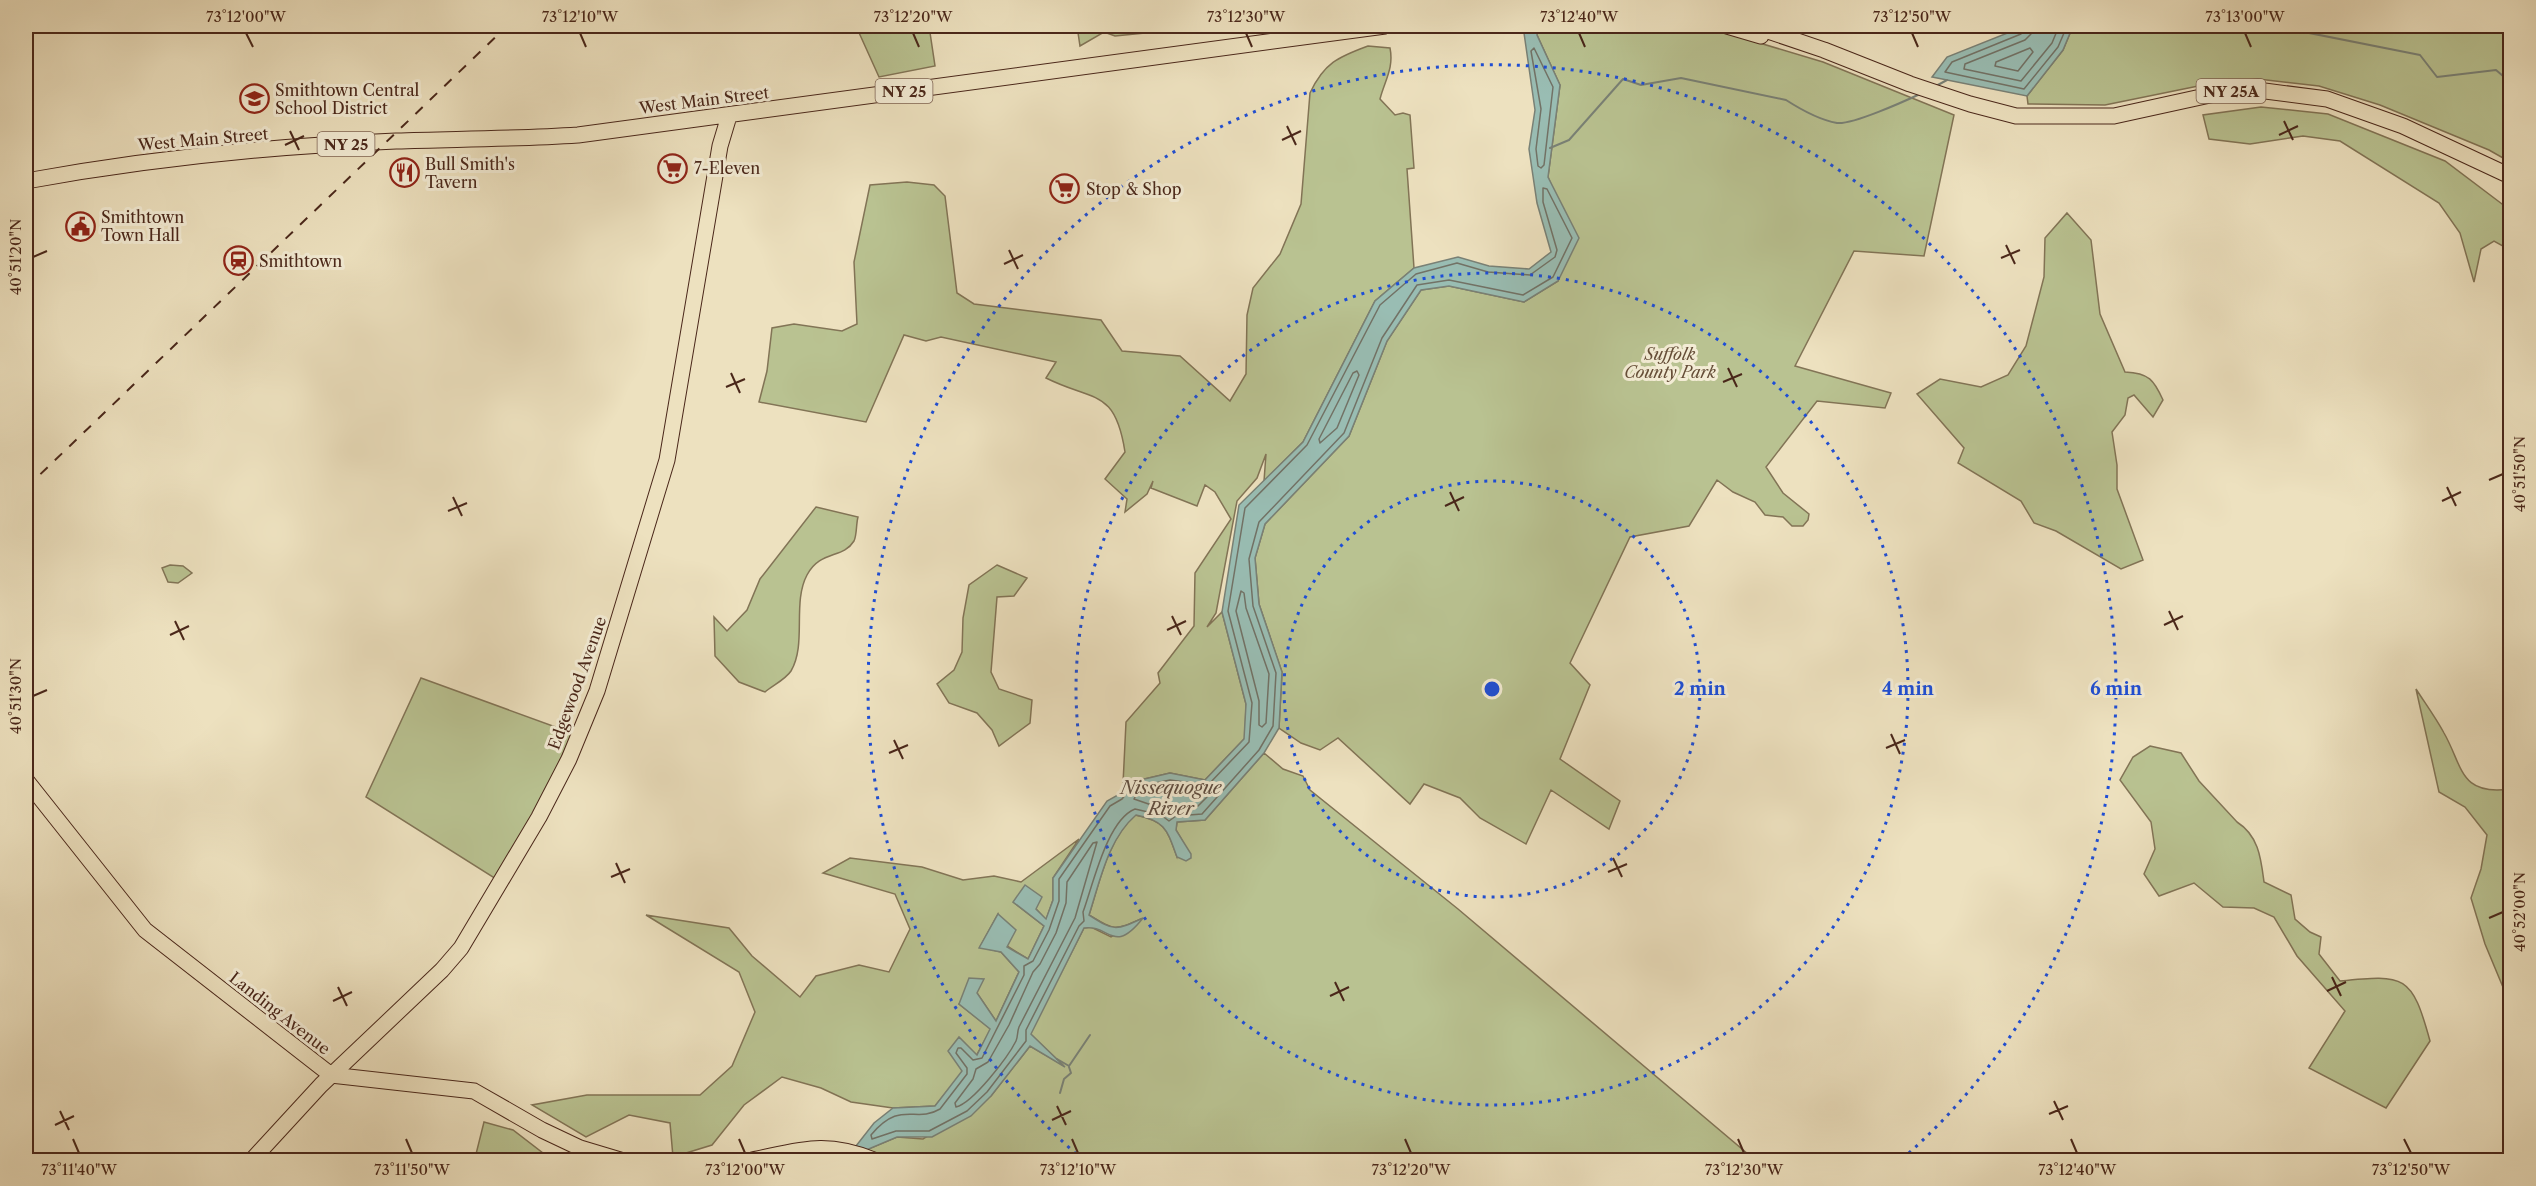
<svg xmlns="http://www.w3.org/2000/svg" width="2536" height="1186" font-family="'Libre Caslon Text',serif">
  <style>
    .green { fill: #b9c291; stroke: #827456; stroke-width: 1.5 }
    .water { fill: #99bdb3; stroke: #798176; stroke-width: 1.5 }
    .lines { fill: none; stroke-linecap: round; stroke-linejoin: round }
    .shore { stroke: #727266; stroke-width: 1.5 }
    .stream { stroke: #798176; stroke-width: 2 }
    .major-casing { stroke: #4a271a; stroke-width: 17 }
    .major { stroke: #ede1bf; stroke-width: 15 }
    .rail { stroke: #4a271a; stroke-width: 2; stroke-dasharray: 10 10; stroke-linecap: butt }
    .ticks { fill: none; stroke: #4a271a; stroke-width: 2 }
    .ring { fill: none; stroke: #1d4ed8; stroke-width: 3; stroke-dasharray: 3 6 }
    .labels { text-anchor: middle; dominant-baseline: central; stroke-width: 6; stroke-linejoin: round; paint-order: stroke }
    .shield { fill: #f3ecd5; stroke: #7d6252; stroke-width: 1.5 }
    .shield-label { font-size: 15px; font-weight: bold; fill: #4a271a }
    .poi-label { font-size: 16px; fill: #4a271a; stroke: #f3ecd5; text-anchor: start }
    .street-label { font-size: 16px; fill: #4a271a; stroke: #f3ecd5 }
    .park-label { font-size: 16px; font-style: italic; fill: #664e38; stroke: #f3ecd5 }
    .water-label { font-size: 18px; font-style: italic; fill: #5e4c40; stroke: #f3ecd5 }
    .centre { fill: #1d4ed8; stroke: #f3ecd5; stroke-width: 3 }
    .ring-label { font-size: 18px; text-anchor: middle; font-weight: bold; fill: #1d4ed8; stroke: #f3ecd5; stroke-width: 6; stroke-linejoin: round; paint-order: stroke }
    .neatline { fill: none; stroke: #4a271a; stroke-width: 2 }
    .ticks-label { font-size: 15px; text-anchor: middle; fill: #4a271a }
  </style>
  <rect width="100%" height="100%" fill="#ede1bf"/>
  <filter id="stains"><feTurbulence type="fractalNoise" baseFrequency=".00333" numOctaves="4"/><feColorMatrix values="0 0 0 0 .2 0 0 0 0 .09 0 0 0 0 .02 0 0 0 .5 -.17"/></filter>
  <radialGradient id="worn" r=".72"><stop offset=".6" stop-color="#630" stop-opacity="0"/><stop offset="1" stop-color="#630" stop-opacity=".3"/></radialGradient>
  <path class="green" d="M856,26H929L935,66L879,77Z
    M1077,26H1216L1115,36L1104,32L1080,46Z
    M1537,26L1706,27L1823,62L1954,115L1924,256L1854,251L1795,366L1891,393L1885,408L1817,401L1766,467L1783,493L1809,514L1808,520L1803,526H1792L1783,517L1765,515L1755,502L1733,492L1717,480L1689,526L1630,537L1570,663L1590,685L1560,759L1620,801L1609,829L1551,790L1526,844L1480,818L1460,798L1424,784L1410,804L1338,738L1320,750L1301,743L1279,728L1282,672L1259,604L1255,558L1265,524L1349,436L1387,341L1421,290L1449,286L1524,302L1558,281L1557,199L1548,177L1560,85L1537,35Z
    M2073,26H2510V162L2489,150L2380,105L2319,86L2258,79L2213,83L2105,105L2028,104L2027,96L2063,50Z
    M1368,46L1390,48C1394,68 1385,80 1380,99L1395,115L1403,113L1410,115L1414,168L1407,169L1414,268L1375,301L1303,442L1264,481L1266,454L1257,478L1237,501L1216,613L1207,627L1222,612L1246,704L1245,738L1205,780L1170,773L1123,784L1126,722L1160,683L1158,673L1194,626L1195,573L1231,519L1215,492L1205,485L1197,506L1151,488L1153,481L1147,494L1125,512L1127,499L1105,479L1125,452C1115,388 1094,402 1046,378L1056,362L941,337L926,341L904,335L866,422L759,402L767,371L772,328L794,324L842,331L857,324L854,262L870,185L907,182L934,185L945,196L957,293L974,304L1101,320L1122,351L1180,356L1230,401L1246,374L1247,315L1253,288L1280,254L1301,204L1310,93C1324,63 1338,57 1368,46Z
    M2261,107L2328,114L2445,161L2510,210V250L2494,241L2481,249L2474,282L2460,233L2439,203L2340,141L2303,136L2250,144L2209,139L2203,115Z
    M2067,213L2091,240L2100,314L2125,372C2149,373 2154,380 2163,400L2153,417L2134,395L2128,398L2125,415L2112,432L2117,465V489L2143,560L2121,569L2056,531L2034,523L2021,501L1958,463L1964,448L1917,394L1940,379L1981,387L2008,375L2026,346L2044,277L2045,238Z
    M816,507L858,517C856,524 857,535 854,541C843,559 820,550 807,575C792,603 807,644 791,671C786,679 772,686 765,692L739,682L715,656L714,617L727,631L747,610L760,579Z
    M170,565L183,566L192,573L178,583L168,582L162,568Z
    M997,565L1027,578L1014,596L997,597L991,672L999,689L1032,700L1030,723L999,746L992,730L977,713L949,703L937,684L954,670L962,652L963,618L969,585Z
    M421,678L572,733L549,786L496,879L366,797Z
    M2416,689C2425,703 2436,718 2444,733C2463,766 2459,796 2510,789V1004L2485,944L2471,898L2481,869L2487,835L2465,807L2439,792Z
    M2150,746L2181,753L2199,781L2237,822C2259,836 2261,859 2264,882L2291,895L2295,919L2310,932L2321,937L2319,954L2340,981C2405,974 2412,975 2430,1041L2386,1108L2309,1068L2345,1011L2297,956L2274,917L2254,908L2223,907L2194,883L2159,896L2144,874L2155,849L2151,822L2120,780L2133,757Z
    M1264,753L1283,769L1303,776L1310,790L1458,909L1755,1160H889L866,1150L897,1137L923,1139L991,1096L1030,1046L1063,1065L1030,1034L1084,928L1091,927L1111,937L1141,919C1114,931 1114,930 1089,915C1100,881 1108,839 1135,815C1166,821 1167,830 1177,857L1182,840L1176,830L1177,822L1205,820Z
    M1079,839L1053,878V900L1046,920L1036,909L1013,902L1044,926L1028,959L1007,946L998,914L980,947L1001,952L1019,972L996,1021L977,993L959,1004L991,1029L976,1056L935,1106L893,1108L851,1102L821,1088L782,1077L744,1105L712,1145L673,1157L670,1123L629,1115L586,1137L532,1105L587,1095H700L732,1066L755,1012L739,972L646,915L729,928L752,956L800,997L816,976L859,965L889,972L910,929L895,894L823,873L850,858L922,867L963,880L994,876L1021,882Z
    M484,1122L513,1130L552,1160H480L476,1154Z"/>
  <path class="water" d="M1523,26H1537V35L1560,85L1548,177L1579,238L1558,281L1524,302L1449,286L1421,290L1387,341L1349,436L1265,524L1255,558L1259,604L1282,672L1279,728L1264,753L1205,820L1177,822L1176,830L1191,854V858L1186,861L1177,857C1167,830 1166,821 1136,815C1108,839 1100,881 1089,915C1114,931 1115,931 1143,918C1113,956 1110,924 1084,928L1031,1034L1065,1067L1030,1046L991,1096L971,1116L932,1137H897L866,1150L861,1160H845L874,1123L893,1108L935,1106L962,1071L948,1051L959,1037L977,1055L990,1029L959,1004L969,978L984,979L977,993L996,1021L1019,972L1001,952L979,948L998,914L1016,930L1007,947L1028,959L1044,926L1013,902L1025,885L1042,897L1036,909L1046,919L1053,900V878L1107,801L1118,795L1124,788L1123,784L1170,773L1205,780L1244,739L1246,704L1222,612L1239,505L1303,442L1375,301L1414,268L1458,257L1489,266L1529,269L1551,252L1537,203L1529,149L1535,110Z
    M2025,26H2073L2063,50L2027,96L1932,77L1947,57Z"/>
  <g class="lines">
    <path class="shore" d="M2025,26L2021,34L1952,62L1945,72L2024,89L2058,47L2067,26
      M2032,26L2031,34L2025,40L1965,64L1964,69L2021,81L2052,43L2059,26
      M1534,48L1553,87L1544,165L1541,168L1538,166L1536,149L1541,109L1531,51Z
      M2030,48L2033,52L2018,71L1995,66L1996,62Z
      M1543,188L1547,189L1572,238L1553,277L1523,295L1449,280L1417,285L1382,338L1344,433L1259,522L1249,559L1253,606L1276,673L1273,726L1259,750L1202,814L1176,816L1169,821L1161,815L1135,809C1107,820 1093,885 1083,912L1084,921L1079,926L1026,1030V1041L987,1092L967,1111L929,1131H896L872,1139L871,1135C901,1099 915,1124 940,1109L967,1074V1068L956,1053L958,1048H961L973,1060L982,1058L1024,975V966L1033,961L1049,930L1059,901V879L1110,806L1122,799L1131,788L1170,780L1208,785L1249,742L1252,703L1228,611L1245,508L1307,445L1380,305L1416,274L1457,263L1488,272L1530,275L1555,257L1557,250L1543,202Z
      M1357,371L1359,375L1337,428L1320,443L1319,439L1353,373Z
      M1241,591L1244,593L1246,608L1269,674L1266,723L1262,727L1259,725V701L1236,611Z
      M1171,787L1205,793L1207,797L1198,806L1169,811L1134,799L1136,795Z
      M1097,842L1075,918L1019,1027C1017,1032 1018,1037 1016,1041C1008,1057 973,1103 956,1107L955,1103L973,1079L976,1069L988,1062L1009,1025L1033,972L1040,964L1056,933L1066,903L1067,882L1093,843Z"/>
    <path class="stream" d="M2274,26L2420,55L2437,77L2496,70L2510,82
      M2070,33L2090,26
      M1936,86L1947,80
      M1550,148L1569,140L1623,79L1641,85L1681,78L1786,100C1800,109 1820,120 1837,123C1852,125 1905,101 1920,94
      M1057,1059L1069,1066L1090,1035
      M1060,1093L1064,1079L1071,1073L1069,1067"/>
    <defs>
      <path id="major" d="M1727,26L1761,36
        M1753,26L1824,50L1910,84L1970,104L2016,116H2114L2242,88L2327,99L2403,126L2510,176
        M26,181C147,159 273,146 396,141C457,139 518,139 578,135L1385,26
        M26,780L145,930L331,1075L474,1091L542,1130L580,1148L620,1160
        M252,1160L321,1085L442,970L461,948L539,817L569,759L597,691L667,460L720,146L729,116
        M752,1160C801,1150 825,1140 874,1160"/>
    </defs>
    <use href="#major" class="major-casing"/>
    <use href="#major" class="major"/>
    <path class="rail" d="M26,488L507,26"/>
  </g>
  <path class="ticks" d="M246,33L253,47M580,33L586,47M913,33L919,47M1246,33L1252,47M1579,33L1585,47M1912,33L1918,47M2245,33L2251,47M2284,121L2293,140M1287,126L1296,145M290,131L299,150M2279,135L2298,126M1282,140L1301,131M285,145L304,136M2006,245L2015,264M1009,250L1018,269M33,257L47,251M2001,258L2020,250M1004,264L1023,255M1728,368L1737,387M731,373L740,393M1723,382L1742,374M726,387L745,379M2489,480L2503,474M2447,487L2456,506M1450,492L1459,511M453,497L462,516M2442,501L2461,492M1445,506L1464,497M448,511L467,503M2169,611L2178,630M1172,616L1181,635M175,621L184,640M2164,625L2183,616M1167,630L1186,621M170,635L189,626M33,696L47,690M1891,734L1900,754M894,740L903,759M1886,748L1905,740M889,753L908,745M1613,858L1622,877M616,863L625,883M1608,872L1627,864M611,877L630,869M2489,918L2503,912M2332,977L2341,996M1335,982L1344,1001M338,987L347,1006M2327,991L2346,982M1330,996L1349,987M333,1001L352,992M2054,1101L2063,1120M1057,1106L1066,1125M60,1111L69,1130M2049,1114L2068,1106M1052,1120L1071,1111M55,1125L74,1116M73,1139L79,1153M406,1139L412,1153M739,1139L745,1153M1072,1139L1078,1153M1405,1139L1411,1153M1738,1139L1744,1153M2071,1139L2077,1153M2404,1139L2411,1153"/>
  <g class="ring">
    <circle cx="1492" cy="689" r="208"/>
    <circle cx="1492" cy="689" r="416"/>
    <path d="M1083 1160A624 624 0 1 1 1901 1160"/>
  </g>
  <defs>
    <symbol id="school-ring" viewBox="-11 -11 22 22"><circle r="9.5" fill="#f3ecd5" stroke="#8f2418" stroke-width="1.5"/><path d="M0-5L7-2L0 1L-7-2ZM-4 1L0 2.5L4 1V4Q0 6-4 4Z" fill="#8f2418"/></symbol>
    <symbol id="supermarket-ring" viewBox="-11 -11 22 22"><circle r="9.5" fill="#f3ecd5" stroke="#8f2418" stroke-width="1.5"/><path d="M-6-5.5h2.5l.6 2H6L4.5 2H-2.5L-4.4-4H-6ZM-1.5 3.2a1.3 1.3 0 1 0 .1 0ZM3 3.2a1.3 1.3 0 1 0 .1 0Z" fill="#8f2418"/></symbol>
    <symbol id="restaurant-ring" viewBox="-11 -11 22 22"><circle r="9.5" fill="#f3ecd5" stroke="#8f2418" stroke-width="1.5"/><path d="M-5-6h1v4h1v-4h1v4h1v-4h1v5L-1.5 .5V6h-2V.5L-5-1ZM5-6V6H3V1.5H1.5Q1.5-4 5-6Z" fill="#8f2418"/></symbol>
    <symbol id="civic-ring" viewBox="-11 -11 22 22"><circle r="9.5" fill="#f3ecd5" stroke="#8f2418" stroke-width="1.5"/><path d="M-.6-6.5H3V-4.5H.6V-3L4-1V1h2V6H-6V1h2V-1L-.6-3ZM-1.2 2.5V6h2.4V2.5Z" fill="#8f2418"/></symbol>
    <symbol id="station-ring" viewBox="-11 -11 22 22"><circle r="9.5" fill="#f3ecd5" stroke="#8f2418" stroke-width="1.5"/><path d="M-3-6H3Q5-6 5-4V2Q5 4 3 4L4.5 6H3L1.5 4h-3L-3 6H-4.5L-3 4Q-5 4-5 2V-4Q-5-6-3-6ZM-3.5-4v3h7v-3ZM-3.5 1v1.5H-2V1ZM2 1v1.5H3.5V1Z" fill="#8f2418"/></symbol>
  </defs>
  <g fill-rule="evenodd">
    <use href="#school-ring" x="238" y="82" width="33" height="33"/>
    <use href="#supermarket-ring" x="656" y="152" width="33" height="33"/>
    <use href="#restaurant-ring" x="388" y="156" width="33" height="33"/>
    <use href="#supermarket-ring" x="1048" y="172" width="33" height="33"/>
    <use href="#civic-ring" x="64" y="210" width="33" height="33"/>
    <use href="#station-ring" x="222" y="244" width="33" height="33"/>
  </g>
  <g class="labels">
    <g class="shield">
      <rect x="875.5" y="79" width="57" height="24" rx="4.5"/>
      <rect x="2196.5" y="79" width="69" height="24" rx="4.5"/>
      <rect x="317.5" y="132" width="57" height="24" rx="4.5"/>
    </g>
    <g class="shield-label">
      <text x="904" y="91">NY 25</text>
      <text x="2231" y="91">NY 25A</text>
      <text x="346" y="144">NY 25</text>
    </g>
    <g class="poi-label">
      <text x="275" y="90">Smithtown Central<tspan x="275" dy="18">School District</tspan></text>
      <text x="425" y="164">Bull Smith's<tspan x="425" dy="18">Tavern</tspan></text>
      <text x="694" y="168">7-Eleven</text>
      <text x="1086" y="189">Stop &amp; Shop</text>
      <text x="101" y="217">Smithtown<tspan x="101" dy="18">Town Hall</tspan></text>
      <text x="259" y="261">Smithtown</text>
    </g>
    <g class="street-label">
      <text transform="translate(704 100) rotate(-7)">West Main Street</text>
      <text transform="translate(203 139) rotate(-5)">West Main Street</text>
      <text transform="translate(577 683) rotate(-70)">Edgewood Avenue</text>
      <text transform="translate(280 1013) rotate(38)">Landing Avenue</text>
    </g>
    <g class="park-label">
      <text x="1670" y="354">Suffolk<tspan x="1670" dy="18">County Park</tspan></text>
    </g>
    <g class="water-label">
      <text x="1171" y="788">Nissequogue<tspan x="1171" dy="21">River</tspan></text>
    </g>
  </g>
  <circle cx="1492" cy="689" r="9" class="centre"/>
  <g class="ring-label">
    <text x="1700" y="695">2 min</text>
    <text x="1908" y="695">4 min</text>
    <text x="2116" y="695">6 min</text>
  </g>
  <rect width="2536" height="1186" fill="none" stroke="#ede1bf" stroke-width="66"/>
  <rect x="33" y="33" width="2470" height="1120" class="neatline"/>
  <g class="ticks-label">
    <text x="246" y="22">73°12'00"W</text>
    <text x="580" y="22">73°12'10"W</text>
    <text x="913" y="22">73°12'20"W</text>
    <text x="1246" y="22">73°12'30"W</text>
    <text x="1579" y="22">73°12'40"W</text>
    <text x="1912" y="22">73°12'50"W</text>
    <text x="2245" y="22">73°13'00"W</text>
    <text transform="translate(16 257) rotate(-90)" y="5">40°51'20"N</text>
    <text transform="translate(2520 474) rotate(-90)" y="5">40°51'50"N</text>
    <text transform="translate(16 696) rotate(-90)" y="5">40°51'30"N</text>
    <text transform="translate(2520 912) rotate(-90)" y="5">40°52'00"N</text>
    <text x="79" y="1175">73°11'40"W</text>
    <text x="412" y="1175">73°11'50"W</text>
    <text x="745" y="1175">73°12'00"W</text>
    <text x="1078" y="1175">73°12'10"W</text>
    <text x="1411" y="1175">73°12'20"W</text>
    <text x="1744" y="1175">73°12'30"W</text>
    <text x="2077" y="1175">73°12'40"W</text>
    <text x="2411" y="1175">73°12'50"W</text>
  </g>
  <rect width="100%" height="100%" filter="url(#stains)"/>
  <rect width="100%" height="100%" fill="url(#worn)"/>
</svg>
